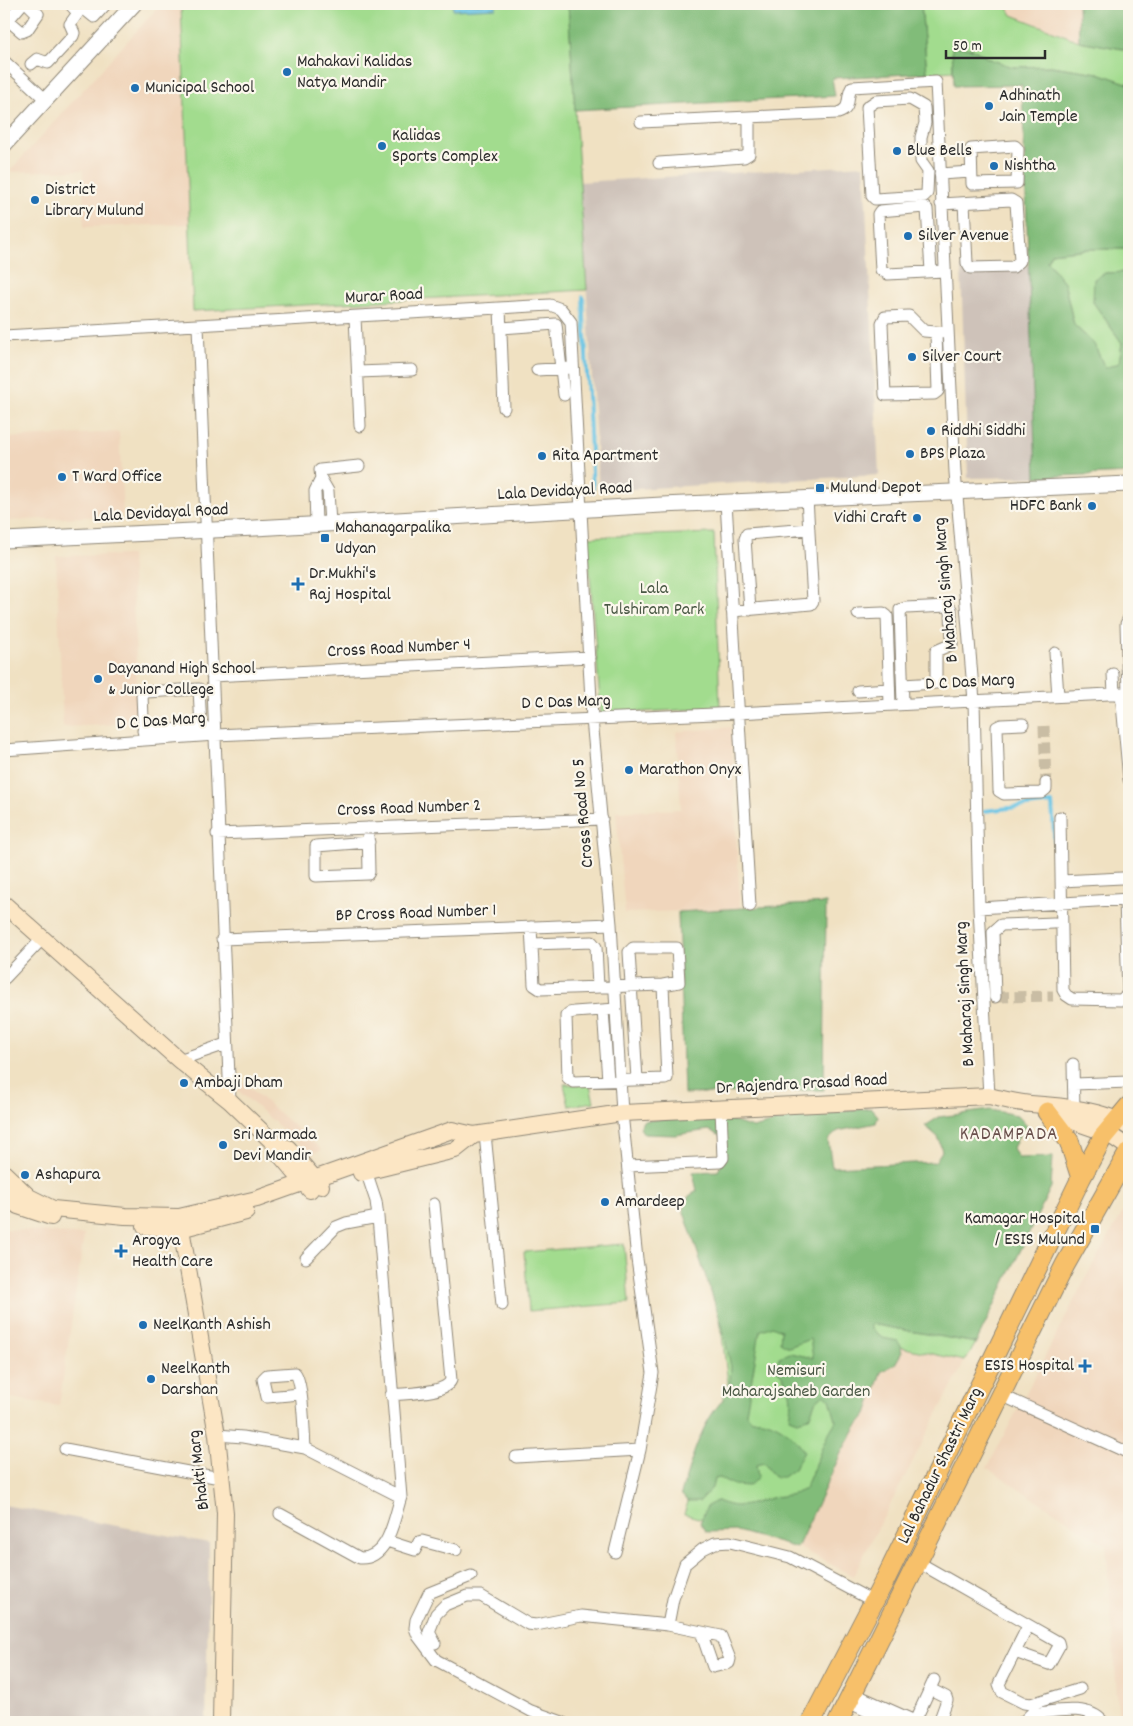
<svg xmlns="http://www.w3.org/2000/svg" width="1133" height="1726" font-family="Dekko,sans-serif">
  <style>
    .built { fill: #f0d6bc }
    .industrial { fill: #cec2b9 }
    .green { fill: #a2dc8e; stroke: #66845c }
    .forest { fill: #81bc79; stroke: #567452 }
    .water { fill: #67c4e5; stroke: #497888 }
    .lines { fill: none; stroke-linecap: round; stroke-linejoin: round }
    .stream { stroke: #67c4e5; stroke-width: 4 }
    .minor-tunnel { stroke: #c9bda4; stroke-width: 11; stroke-dasharray: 11 5.5; stroke-linecap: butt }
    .minor-casing { stroke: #8e8676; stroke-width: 13 }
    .tertiary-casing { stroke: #8e8676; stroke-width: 17 }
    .secondary-casing { stroke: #8e8676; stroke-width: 18 }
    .primary-casing { stroke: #8e8676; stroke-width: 21 }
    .minor { stroke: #fff; stroke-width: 11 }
    .tertiary { stroke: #fff; stroke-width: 15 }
    .secondary { stroke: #fce6c4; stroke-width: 16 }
    .primary { stroke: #f7c06b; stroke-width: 19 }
    .poi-dot { fill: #1f6fb2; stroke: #fbf7ec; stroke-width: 2 }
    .labels { text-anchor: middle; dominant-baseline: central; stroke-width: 4.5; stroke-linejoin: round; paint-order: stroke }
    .poi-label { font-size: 18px; fill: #2b2b2b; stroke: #fbf7ec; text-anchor: start }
    .street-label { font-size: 18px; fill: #2b2b2b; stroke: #fbf7ec }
    .park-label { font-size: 18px; fill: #495744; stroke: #fbf7ec }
    .neighbourhood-label { font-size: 19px; letter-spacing: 1px; fill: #6a514d; stroke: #fbf7ec }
  </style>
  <rect width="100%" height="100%" fill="#fbf7ec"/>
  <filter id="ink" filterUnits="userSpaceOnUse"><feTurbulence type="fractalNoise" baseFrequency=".02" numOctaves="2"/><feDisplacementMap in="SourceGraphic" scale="10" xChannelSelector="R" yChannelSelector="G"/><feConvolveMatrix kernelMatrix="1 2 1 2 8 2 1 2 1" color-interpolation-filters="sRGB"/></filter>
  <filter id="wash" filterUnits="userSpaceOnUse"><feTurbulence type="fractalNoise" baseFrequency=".0096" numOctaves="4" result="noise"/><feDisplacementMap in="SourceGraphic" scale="20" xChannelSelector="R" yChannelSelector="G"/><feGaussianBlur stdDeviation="1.12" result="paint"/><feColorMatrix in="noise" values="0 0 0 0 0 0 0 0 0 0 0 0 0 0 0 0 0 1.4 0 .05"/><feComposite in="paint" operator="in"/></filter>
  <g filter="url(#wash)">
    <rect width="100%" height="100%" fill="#f0e1c2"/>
    <path class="built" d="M161,4H179L181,6L190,224L84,227L83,170L9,172Z
      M1006,4H1078L1079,41L1011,15Z
      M119,432L123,515L4,521V438Z
      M131,555L139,723L63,727L56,556Z
      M731,727L740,909L625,913L616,812L681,809L676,732Z
      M237,1077L322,1150L311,1154L234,1087Z
      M1129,1202V1722H1119L1106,1545L987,1468L1093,1264Z
      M4,1229L84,1235L59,1406L4,1397Z
      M891,1344L965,1361L853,1576L792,1544Z"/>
    <path class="industrial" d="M864,165L879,475L599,491L580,182Z
      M1030,265L1036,477L968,478L961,267Z
      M4,1505L209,1543L206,1722H4Z"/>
    <path class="green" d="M179,4H568L587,290L193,311L181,6Z
      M921,4H1006L1012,15L1079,41L1123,49L1129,48V84L1098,73L1052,66L1013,67L989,59L973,49L952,47L953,71L927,73Z
      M1087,249H1129V272L1105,273L1093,302L1122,343L1119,363L1105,369L1094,344L1074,325L1064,282L1047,261L1051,253Z
      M714,533L720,708L601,714L587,537Z
      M564,1084L590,1085L594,1102L569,1106Z
      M624,1244L629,1303L529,1311L524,1252Z
      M717,1296L976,1343L965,1361L891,1345L792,1544L684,1514L728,1383Z"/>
    <path class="forest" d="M568,4H921L927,73L832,78L835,96L575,110Z
      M1078,4H1129V48L1123,49L1079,41Z
      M952,46L973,49L989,59L1013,67L1051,66L1098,73L1129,84V249H1087L1051,253L1047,261L1064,282L1074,325L1094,344L1105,368L1119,363L1122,343L1093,302L1094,279L1105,273L1129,272V473L1036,477L1022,85L954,86Z
      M826,903L824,1090L684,1094L678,912Z
      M871,1108L878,1116L876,1123L838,1131L828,1140L832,1167L935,1162L942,1151L938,1137L925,1126L939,1117L990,1110L1017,1115L1027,1126L1019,1135L1013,1148L1018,1158L1053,1157L1051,1187L976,1343L871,1324V1328L883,1338L898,1341L902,1352L895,1364L881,1372L867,1414L856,1427L841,1453L797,1548L737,1531L707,1532L700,1523L707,1506L717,1501C741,1511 748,1504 771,1498C784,1495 792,1496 805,1489L827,1436L836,1421L830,1399L824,1394L815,1402L809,1418L797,1421L789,1418C793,1395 791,1387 777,1369L779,1357L790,1353L813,1358L810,1339L789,1347L780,1342L781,1330L772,1326L760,1331L746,1413L752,1420C773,1417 795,1435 804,1452L794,1469L783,1477H774L764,1463L756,1465L758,1477L749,1486L734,1485L720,1478L714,1479L712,1488L700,1501H687L681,1494C692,1459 701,1419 729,1394L731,1367L722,1325L683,1209L689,1196L697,1191L693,1172L718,1171L725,1158L724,1138L709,1130L675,1135L644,1134L640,1128L643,1121L696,1116L726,1119L753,1128L787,1119Z"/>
    <path class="water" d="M453,4H496V8L453,10Z"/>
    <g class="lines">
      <path class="stream" d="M583,297L593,492
        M984,811L1052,803L1055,847"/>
    </g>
  </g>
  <g filter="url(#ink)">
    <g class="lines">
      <path class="minor-tunnel" d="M1044,726L1046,783
        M998,997L1053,996"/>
      <defs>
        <path id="minor" d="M78,4L94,17L106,4
          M4,7L7,4
          M8,20L22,32L27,30L38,14L28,4
          M4,25L22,4
          M4,61L46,100
          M31,64L37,59L48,63L73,36L74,33L70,24L78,13L70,4
          M910,99L924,107L925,123L921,137V161L928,171L927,193L924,196L875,199L872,196L867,107L876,101Z
          M641,122L838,113C853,108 845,98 852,87L936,82L955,472L974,701L979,908L989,1096
          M1015,146L1018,149L1017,183L972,184L971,149Z
          M659,163L744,157L749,154V117
          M940,174L971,172
          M941,204L1011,200L1016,203L1020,261L1013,267L970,268L967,263L964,203
          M931,271L927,209L924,207L880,211L878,214L881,270L888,274L944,271
          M500,308L504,408
          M355,317L360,426
          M198,326L230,1101
          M501,328L556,324L564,395
          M936,333L938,391L934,394L885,395L882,323L885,317L909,316L924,331L947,333
          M4,336L550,305L561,309L571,322L592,719L611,924L622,1113L637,1259L653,1373L640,1450L516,1457
          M537,370L569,368
          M358,372L412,370
          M321,479L328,491L330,524
          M726,502L750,906
          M316,525L315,491L321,479L320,470L359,466
          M750,610L745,539L747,534L809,529
          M732,611L811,604L813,601L807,498
          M858,614L883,613L887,616L890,705
          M1055,653L1058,696
          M1113,674L1114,694
          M212,676L589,657
          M903,685L936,683V651L952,644L951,609L948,606L906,608L900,610L903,704
          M858,691L889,689
          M1121,693L1129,780
          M1128,693L1126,624L1129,618
          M1023,724L1001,725L997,727L999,791L1004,794L1041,793L1046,789V783
          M143,731L208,728
          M144,740L142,695L146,692L199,689L201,728
          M4,750L215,735L738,713L1129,693
          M1060,817L1063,990L1066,995L1072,999L1121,1000L1128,994L1125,899
          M368,828L369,872L368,874L316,876V846L369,842
          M217,834L602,819
          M1061,881L1122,878
          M979,908L1129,899
          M531,927L534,985L540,989L663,985
          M222,939L611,924
          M532,944L592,942L596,947L598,987
          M5,978L43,938
          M995,997L993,932L1001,925L1054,923
          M616,1009L574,1012L569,1013L566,1016L568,1078L573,1082L665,1079L667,1078L663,985L679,982L677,948H633L629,952L637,1079
          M603,1010L608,1080
          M179,1060L226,1044
          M1073,1064L1074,1109
          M1074,1084L1129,1082
          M485,1134L502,1305
          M628,1166L720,1162L723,1158L721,1109
          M306,1258L336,1227L346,1223L378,1217
          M300,1394L267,1397L263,1379L267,1375L295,1373C303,1381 304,1434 305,1448
          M391,1395C406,1393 446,1394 451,1380L434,1204
          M1001,1395L1129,1453
          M217,1435L243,1437L305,1448L401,1497L378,1217L376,1201L366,1171
          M65,1449L220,1478
          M280,1514L360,1558C389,1559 394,1518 401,1497
          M387,1541L415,1550L419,1542L422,1541L456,1550
          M615,1552L640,1450
          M916,1561L1058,1642L1059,1646L1049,1664L1015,1652
          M471,1576L429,1593L416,1620L415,1628L418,1636L436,1660L531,1711L562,1722
          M668,1625L721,1636L730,1659L729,1663L713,1667L701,1632
          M1028,1626L999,1684L1002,1692L1024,1703L1031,1704L1080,1689
          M435,1643L429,1632L436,1614L445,1605L467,1596H481L528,1624L536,1625L581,1616L668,1625L673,1599L685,1564L703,1549L715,1543L730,1542L790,1557L873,1601
          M930,1689L946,1697L947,1700L939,1722
          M852,1693L917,1722
          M848,1702L890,1722
          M915,1721L934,1680
          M1023,1722L1031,1714C1053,1712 1088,1703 1103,1722"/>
        <path id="tertiary" d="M4,145L134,4
          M4,540L255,528L662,505L1129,484"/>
        <path id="secondary" d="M4,904L179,1060L230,1101L276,1145
          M1049,1113L1107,1133L1129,1148
          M4,1173L29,1197L53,1209L125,1216L179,1217L257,1199L452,1130L474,1135L622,1113L989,1096C1003,1099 1017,1103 1031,1104C1061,1106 1105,1110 1129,1127
          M361,1173L455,1150L474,1135
          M310,1190L280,1155L276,1145L288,1148L321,1186
          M4,1193L18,1206L51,1217
          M179,1217L217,1435L225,1513L221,1722
          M145,1226L180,1229L246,1212"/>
        <path id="primary" d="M1047,1112L1069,1141L1081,1178
          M811,1722L886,1578L1081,1178L1103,1137L1129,1106
          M838,1722L1065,1265L1129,1152"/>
      </defs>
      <use href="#minor" class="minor-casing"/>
      <use href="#tertiary" class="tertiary-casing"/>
      <use href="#secondary" class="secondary-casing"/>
      <use href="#primary" class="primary-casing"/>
      <use href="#minor" class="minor"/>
      <use href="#tertiary" class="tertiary"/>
      <use href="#secondary" class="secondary"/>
      <use href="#primary" class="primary"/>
    </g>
  </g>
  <g class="poi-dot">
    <circle cx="287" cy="72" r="5"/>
    <circle cx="135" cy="88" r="5"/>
    <circle cx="989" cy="106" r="5"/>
    <circle cx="382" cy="146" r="5"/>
    <circle cx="897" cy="151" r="5"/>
    <circle cx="994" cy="166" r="5"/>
    <circle cx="35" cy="200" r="5"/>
    <circle cx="908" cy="236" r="5"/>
    <circle cx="912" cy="357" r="5"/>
    <circle cx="931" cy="431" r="5"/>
    <circle cx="910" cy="454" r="5"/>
    <circle cx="542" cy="456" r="5"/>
    <circle cx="62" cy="477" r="5"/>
    <rect x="815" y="483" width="10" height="10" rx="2.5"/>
    <circle cx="1092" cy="506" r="5"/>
    <circle cx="917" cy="518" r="5"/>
    <rect x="320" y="533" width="10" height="10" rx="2.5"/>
    <path d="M295.5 576.5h5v5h5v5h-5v5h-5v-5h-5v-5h5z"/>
    <circle cx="98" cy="679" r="5"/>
    <circle cx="629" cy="770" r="5"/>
    <circle cx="184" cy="1083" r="5"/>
    <circle cx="223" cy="1145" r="5"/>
    <circle cx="25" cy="1175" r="5"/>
    <circle cx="605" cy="1202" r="5"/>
    <rect x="1090" y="1224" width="10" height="10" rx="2.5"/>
    <path d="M118.5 1243.5h5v5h5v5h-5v5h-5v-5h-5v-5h5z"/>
    <circle cx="143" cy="1325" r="5"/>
    <path d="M1082.5 1358.5h5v5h5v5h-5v5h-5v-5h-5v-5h5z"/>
    <circle cx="151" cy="1379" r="5"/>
  </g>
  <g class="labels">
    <g class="poi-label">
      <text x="297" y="62">Mahakavi Kalidas<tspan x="297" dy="21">Natya Mandir</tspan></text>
      <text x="145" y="88">Municipal School</text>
      <text x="999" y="96">Adhinath<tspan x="999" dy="21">Jain Temple</tspan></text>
      <text x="392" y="136">Kalidas<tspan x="392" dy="21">Sports Complex</tspan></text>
      <text x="907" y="151">Blue Bells</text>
      <text x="1004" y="166">Nishtha</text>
      <text x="45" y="190">District<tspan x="45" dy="21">Library Mulund</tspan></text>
      <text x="918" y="236">Silver Avenue</text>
      <text x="922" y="357">Silver Court</text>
      <text x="941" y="431">Riddhi Siddhi</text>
      <text x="920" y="454">BPS Plaza</text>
      <text x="552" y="456">Rita Apartment</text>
      <text x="72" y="477">T Ward Office</text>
      <text x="830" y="488">Mulund Depot</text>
      <text x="1082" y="506" text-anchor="end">HDFC Bank</text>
      <text x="907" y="518" text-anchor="end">Vidhi Craft</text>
      <text x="335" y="528">Mahanagarpalika<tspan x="335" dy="21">Udyan</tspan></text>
      <text x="309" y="574">Dr.Mukhi's<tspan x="309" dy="21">Raj Hospital</tspan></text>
      <text x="108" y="669">Dayanand High School<tspan x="108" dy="21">&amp; Junior College</tspan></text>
      <text x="639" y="770">Marathon Onyx</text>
      <text x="194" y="1083">Ambaji Dham</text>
      <text x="233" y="1135">Sri Narmada<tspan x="233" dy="21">Devi Mandir</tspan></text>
      <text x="35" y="1175">Ashapura</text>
      <text x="615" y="1202">Amardeep</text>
      <text x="1085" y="1219" text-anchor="end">Kamagar Hospital<tspan x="1085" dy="21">/ ESIS Mulund</tspan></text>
      <text x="132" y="1241">Arogya<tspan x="132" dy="21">Health Care</tspan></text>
      <text x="153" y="1325">NeelKanth Ashish</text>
      <text x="1074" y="1366" text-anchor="end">ESIS Hospital</text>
      <text x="161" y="1369">NeelKanth<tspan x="161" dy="21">Darshan</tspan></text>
    </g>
    <g class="street-label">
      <text transform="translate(384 297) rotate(-3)">Murar Road</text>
      <text transform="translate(565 492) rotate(-3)">Lala Devidayal Road</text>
      <text transform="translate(161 514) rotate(-3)">Lala Devidayal Road</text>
      <text transform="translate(947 590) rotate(-95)">B Maharaj Singh Marg</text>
      <text transform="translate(399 649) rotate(-3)">Cross Road Number 4</text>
      <text transform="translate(970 683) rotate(-3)">D C Das Marg</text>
      <text transform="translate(566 703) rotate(-2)">D C Das Marg</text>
      <text transform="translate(161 722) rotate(-4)">D C Das Marg</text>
      <text transform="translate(409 809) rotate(-2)">Cross Road Number 2</text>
      <text transform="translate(584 813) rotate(-95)">Cross Road No 5</text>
      <text transform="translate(416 914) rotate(-2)">BP Cross Road Number 1</text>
      <text transform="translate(966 994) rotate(-93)">B Maharaj Singh Marg</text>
      <text transform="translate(802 1085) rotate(-3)">Dr Rajendra Prasad Road</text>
      <text transform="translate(941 1466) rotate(-64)">Lal Bahadur Shastri Marg</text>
      <text transform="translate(200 1470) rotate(-97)">Bhakti Marg</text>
    </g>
    <g class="park-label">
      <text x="654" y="589">Lala<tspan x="654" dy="21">Tulshiram Park</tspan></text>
      <text x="796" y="1371">Nemisuri<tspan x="796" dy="21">Maharajsaheb Garden</tspan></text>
    </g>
    <g class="neighbourhood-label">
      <text x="1009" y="1135">KADAMPADA</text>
    </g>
  </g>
  <rect width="1133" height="1726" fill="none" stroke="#fbf7ec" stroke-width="20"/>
  <path d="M946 50v8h99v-8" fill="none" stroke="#2b2b2b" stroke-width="2.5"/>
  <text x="953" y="50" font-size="15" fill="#2b2b2b" stroke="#fbf7ec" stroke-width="4" paint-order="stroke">50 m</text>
</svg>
